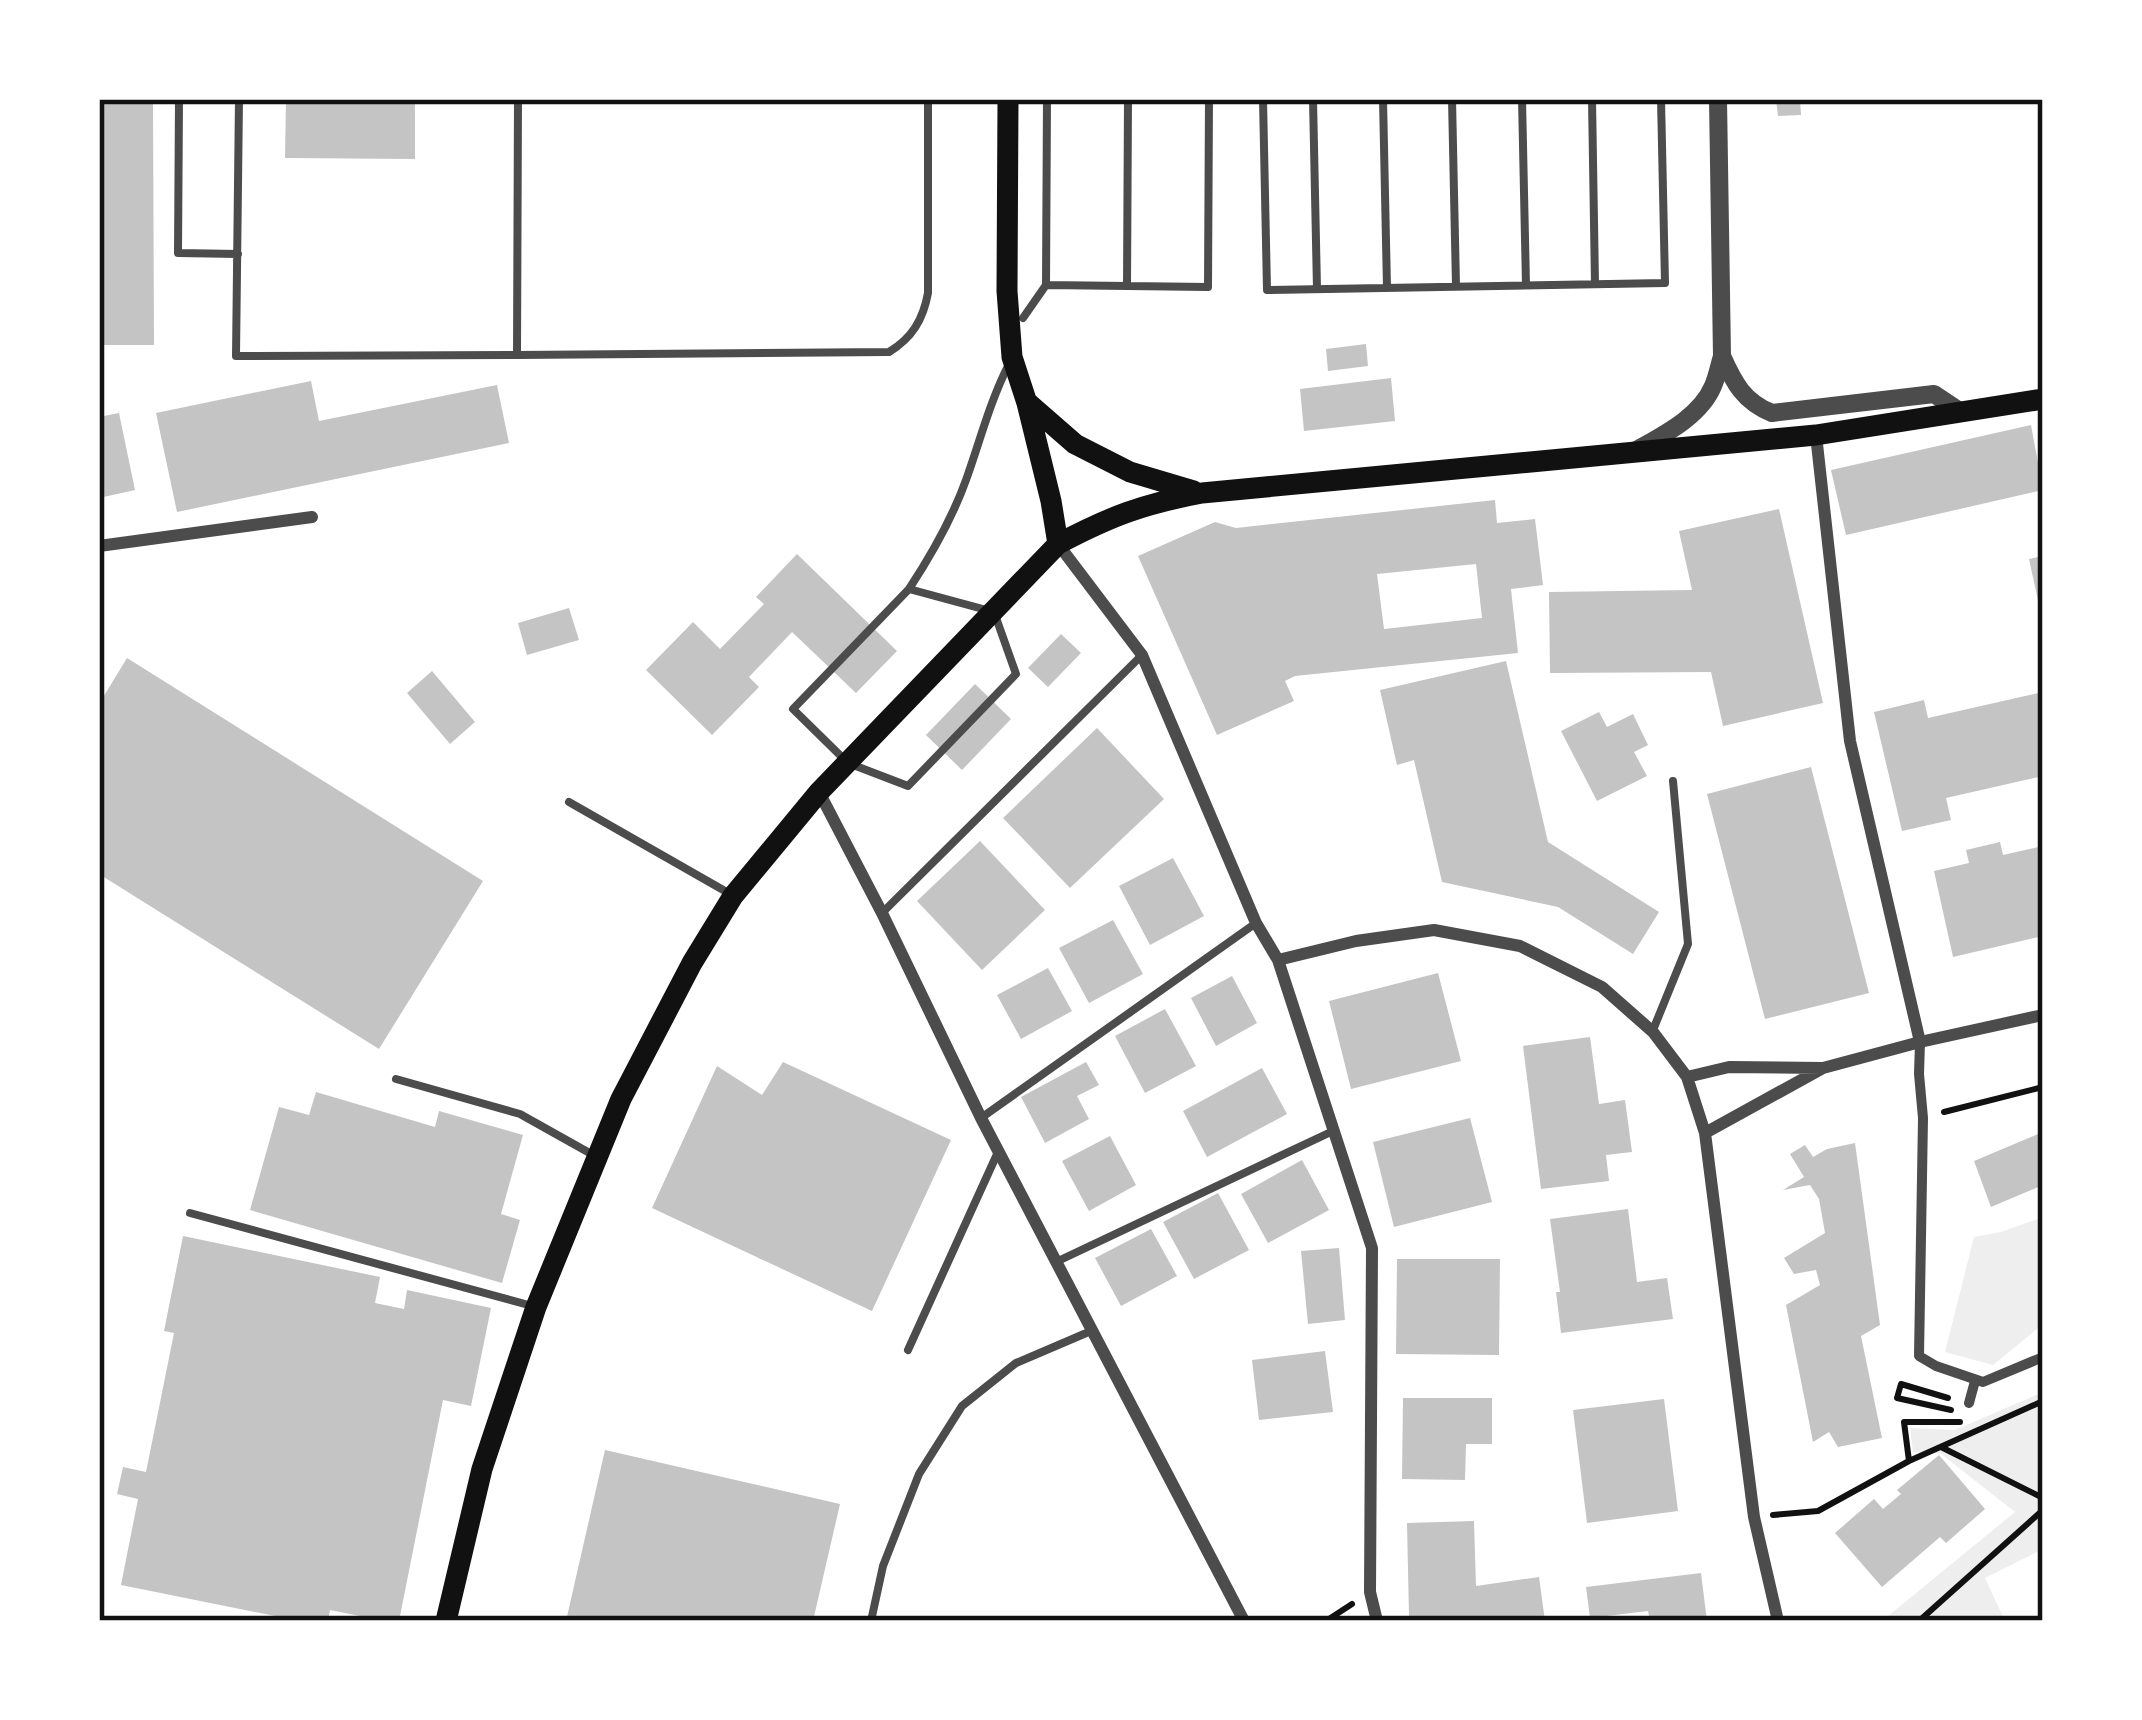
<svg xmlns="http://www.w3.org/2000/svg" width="2142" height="1720" font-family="Commissioner,sans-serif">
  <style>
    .green { fill: #eee }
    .building { fill: #c4c4c4; fill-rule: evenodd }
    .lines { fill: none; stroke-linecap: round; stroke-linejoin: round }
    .path { stroke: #111; stroke-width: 6 }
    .service { stroke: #4c4c4c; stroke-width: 8 }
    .pedestrian { stroke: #4c4c4c; stroke-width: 10 }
    .minor { stroke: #4c4c4c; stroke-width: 12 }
    .tertiary { stroke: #4c4c4c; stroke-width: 18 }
    .secondary { stroke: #111; stroke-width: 21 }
    .neatline { fill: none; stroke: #111; stroke-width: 4.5 }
  </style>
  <rect width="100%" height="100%" fill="#fff"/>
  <path class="green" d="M2043,1217V1324L1993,1365L1945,1352L1974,1237L2001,1232Z
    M2043,1392V1549L1985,1578L2005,1621H1882L2015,1512L1940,1453L1913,1452L1910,1428L1955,1430Z"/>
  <path class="building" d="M99,99H153L154,345H99Z
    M286,99H415V159L285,158Z
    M1776,99H1800L1801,115L1778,116Z
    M1366,344L1368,366L1328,371L1326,349Z
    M1391,378L1395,421L1304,431L1300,389Z
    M311,381L319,421L497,385L509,443L177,512L156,413Z
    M119,413L135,490L99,498V417Z
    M2031,425L2043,490L1846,535L1831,470Z
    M1495,500L1497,523L1535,519L1543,585L1511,589L1518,653L1295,676L1285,681L1294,701L1217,735L1138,556L1215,522L1236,528ZM1476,564L1482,618L1384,629L1377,574Z
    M1779,509L1823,703L1723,726L1711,672L1550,673L1549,592L1692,590L1679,531Z
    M797,554L897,651L856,693L792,632L749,677L759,687L712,735L646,670L693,622L720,649L764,604L756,597Z
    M2043,556V614H2041L2029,559Z
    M569,608L579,640L527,655L518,623Z
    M1061,634L1081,653L1048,687L1028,668Z
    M127,658L483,881L379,1049L99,874V704Z
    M1506,661L1548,842L1659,912L1633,954L1558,907L1442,882L1414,760L1397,765L1380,690Z
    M432,671L475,722L450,744L407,693Z
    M975,684L1011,719L962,770L926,735Z
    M2043,692V776L1946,798L1951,820L1902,831L1874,712L1924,700L1928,718Z
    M1599,712L1607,727L1633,714L1648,745L1634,752L1647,776L1597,801L1561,731Z
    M1097,728L1164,799L1070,888L1003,818Z
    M1811,767L1869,993L1765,1019L1707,794Z
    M980,841L1045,910L982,970L917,901Z
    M2000,842L2003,855L2043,846V936L1953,957L1934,871L1969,863L1966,850Z
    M1173,858L1204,916L1150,945L1119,886Z
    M1113,920L1143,974L1089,1003L1059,948Z
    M1048,968L1072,1011L1021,1039L997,995Z
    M1438,973L1461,1061L1351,1089L1329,1001Z
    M1232,976L1257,1023L1216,1046L1191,998Z
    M1165,1009L1196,1066L1145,1093L1115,1036Z
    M1590,1037L1599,1104L1625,1100L1632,1152L1606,1155L1609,1181L1541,1189L1523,1046Z
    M783,1062L951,1140L872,1311L652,1208L717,1066L762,1095Z
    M1086,1062L1099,1085L1077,1096L1089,1119L1045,1143L1021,1097Z
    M1262,1068L1287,1114L1207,1157L1183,1111Z
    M316,1092L435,1127L439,1111L523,1135L501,1214L520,1220L502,1283L250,1210L279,1107L309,1115Z
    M1470,1118L1492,1202L1394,1227L1373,1142Z
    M2043,1132V1185L1991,1207L1974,1161Z
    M1110,1136L1136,1185L1089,1211L1062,1161Z
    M1855,1143L1880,1325L1861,1336L1882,1438L1838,1447L1829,1432L1813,1442L1786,1305L1820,1285L1816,1270L1794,1274L1784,1258L1825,1233L1819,1199L1810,1185L1783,1190L1804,1177L1790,1154L1805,1145L1813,1157L1827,1149Z
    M1302,1160L1329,1210L1268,1243L1241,1194Z
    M1218,1193L1249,1250L1194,1279L1163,1222Z
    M1628,1209L1637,1282L1667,1278L1673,1319L1561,1333L1556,1292H1560L1550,1219Z
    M1151,1229L1177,1276L1121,1306L1095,1258Z
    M183,1236L380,1277L375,1303L404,1309L407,1290L491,1308L471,1406L443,1400L399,1621H385L330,1610L328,1621H300L121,1585L138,1499L117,1494L123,1467L146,1472L174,1333L164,1331Z
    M1339,1248L1345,1320L1308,1324L1301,1251Z
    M1397,1259H1500L1499,1355L1396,1354Z
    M1325,1351L1333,1412L1259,1420L1252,1360Z
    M1403,1398H1492V1444H1466L1465,1480L1402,1479Z
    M1664,1399L1678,1511L1587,1523L1573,1410Z
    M605,1450L840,1504L813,1621H566Z
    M1939,1455L1985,1509L1946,1543L1940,1537L1882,1587L1835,1533L1874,1499L1883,1509L1901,1494L1897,1490Z
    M1474,1521L1476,1586L1539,1577L1545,1621H1419L1409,1616L1407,1523Z
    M1701,1573L1707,1621H1650L1648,1611L1590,1618L1586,1587Z"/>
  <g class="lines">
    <path class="path" d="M1944,1112L2043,1087
      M1948,1398L1901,1384L1897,1398L1951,1410
      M1941,1447L2043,1498
      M1909,1461L1904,1422H1960
      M1773,1515L1818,1511L1909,1461L2043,1401
      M1326,1621L1352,1604
      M1919,1621L2043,1510"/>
    <path class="service" d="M179,99L178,253L238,254
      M239,99L236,356L517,355
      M518,99L517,355L889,352C912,338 923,320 928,293V99
      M1047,99L1046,285L1127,286
      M1128,99L1127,286L1208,287L1209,99
      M1263,99L1267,290L1665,283L1661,99
      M1313,99L1317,289
      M1383,99L1387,288
      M1452,99L1456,286
      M1522,99L1526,285
      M1592,99L1595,284
      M1023,318L1046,285
      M909,589L994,612L1016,674L908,786L848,763L793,709Z
      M909,589C932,554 952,519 966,480C980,441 990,401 1009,364
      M569,802L732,895
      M882,913L1141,656
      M1653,1030L1688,944L1673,781
      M396,1079L520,1114L595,1156
      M981,1118L1256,923
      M190,1213L536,1307
      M1058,1261L1333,1131
      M908,1350L998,1152
      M871,1621L883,1566L919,1474L962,1406L1016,1363L1091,1331"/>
    <path class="pedestrian" d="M1920,1042L1919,1074L1923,1118L1919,1356L1936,1366L1983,1382L2043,1357
      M1969,1403L1975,1381"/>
    <path class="minor" d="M1816,435L1850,741L1920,1042
      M1058,544L1142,655L1256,923L1278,960L1372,1248L1370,1592L1377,1621
      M99,546L312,517
      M819,792L882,913L981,1118L1244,1621
      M1278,960L1356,941L1434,930L1520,946L1602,987L1653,1032L1687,1077L1705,1133L1754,1517L1778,1621
      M1687,1077L1729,1067L1822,1068
      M1705,1133L1823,1068L1920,1042L2043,1015"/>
    <path class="tertiary" d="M1722,356C1734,383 1744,402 1772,413L1934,394L1961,412
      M1635,451C1663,435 1700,417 1713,386C1717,377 1719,366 1722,356L1718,99"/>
    <path class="secondary" d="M1008,99L1007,291L1012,357L1027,403L1051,501L1058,544
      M1028,403L1075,444L1130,472L1194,491
      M446,1621L482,1469L536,1307L621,1099L692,963L733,896L819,792L1058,544C1111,516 1143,504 1202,493L1816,435L2043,399"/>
  </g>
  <rect width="2142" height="1720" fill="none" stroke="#ffffff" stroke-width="204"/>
  <rect x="102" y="102" width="1938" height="1516" class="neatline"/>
</svg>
